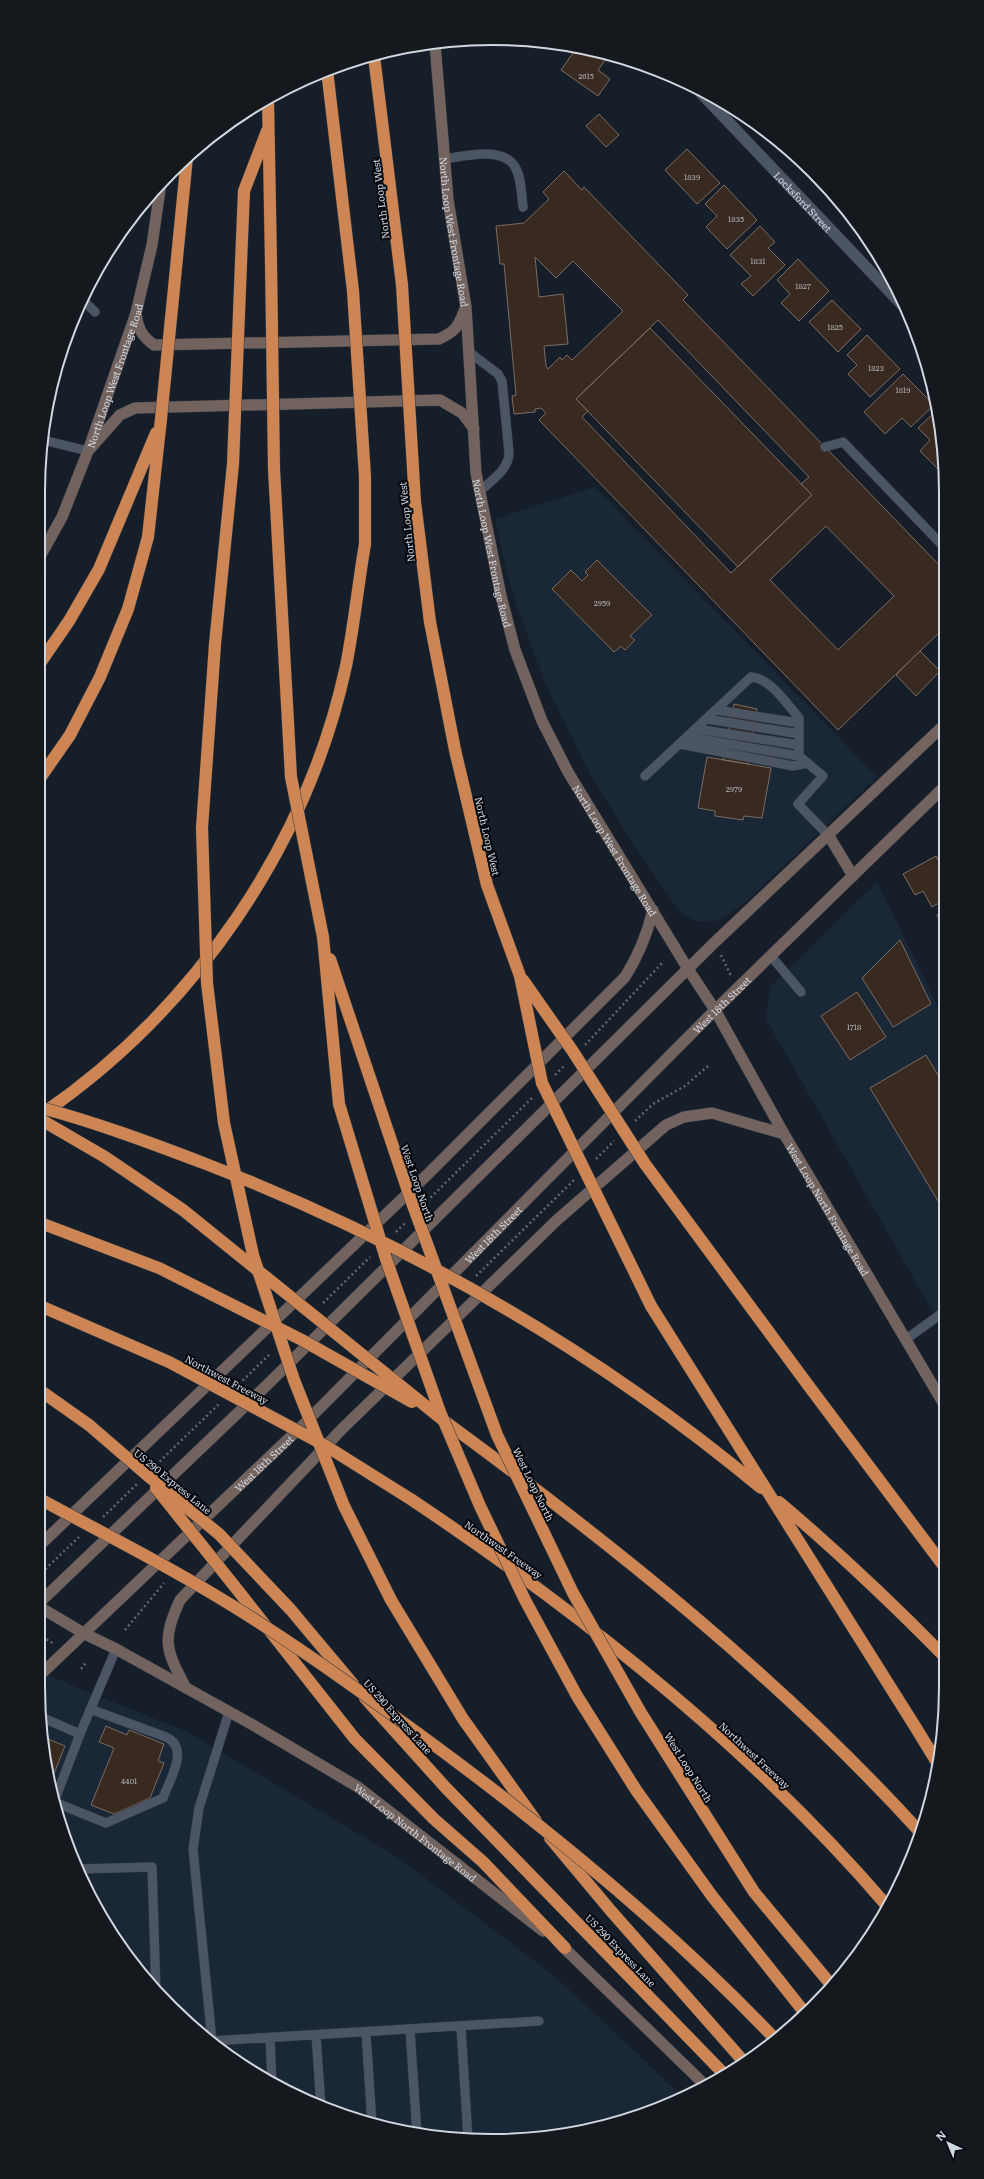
<svg xmlns="http://www.w3.org/2000/svg" width="984" height="2179" font-family="Literata,serif">
  <style>
    .built { fill: #1a2737 }
    .building { fill: #382a21; stroke: #7b6c61; fill-rule: evenodd }
    .lines { fill: none; stroke-linecap: round; stroke-linejoin: round }
    .service-casing { stroke: #343a43; stroke-width: 10 }
    .minor-casing { stroke: #343a43; stroke-width: 12 }
    .secondary-casing { stroke: #343a43; stroke-width: 12 }
    .motorway-casing { stroke: #343a43; stroke-width: 13 }
    .path { stroke: #606771; stroke-width: 2.5; stroke-dasharray: 2 3; stroke-linecap: butt }
    .service { stroke: #4b5563; stroke-width: 9 }
    .minor { stroke: #4b5563; stroke-width: 11 }
    .secondary { stroke: #72635e; stroke-width: 11 }
    .motorway { stroke: #cc8553; stroke-width: 12 }
    .motorway-bridge-casing { stroke: #343a43; stroke-width: 13; stroke-linecap: butt }
    .motorway-bridge { stroke: #cc8553; stroke-width: 12 }
    .labels { text-anchor: middle; dominant-baseline: central; stroke-width: 4; stroke-linejoin: round; paint-order: stroke }
    .number-label { font-size: 8px; fill: #abacb0 }
    .street-label { font-size: 10px; fill: #d1d7df; stroke: #05080d }
    .rim { fill: none; stroke: #d1d7df; stroke-width: 2 }
  </style>
  <rect width="100%" height="100%" fill="#161e2a"/>
  <path class="built" d="M595,487L877,777L747,901L724,918L714,922L695,921L680,912L639,854L590,774L544,681L516,604L504,562L495,519Z
    M877,882L944,1019L945,1333L766,1019L770,987Z
    M47,1675L190,1733L399,1858L557,1978L683,2097L638,2117L580,2132L492,2141L404,2132L346,2117L265,2080L193,2028L151,1986L99,1914L62,1833L47,1775L38,1684Z"/>
  <path class="building" d="M578,46L609,55L598,70L610,79L598,96L561,70Z
    M599,114L619,135L606,147L586,126Z
    M687,149L720,183L697,204L665,170Z
    M564,171L582,190L584,187L688,295L683,300L943,569V629L838,730L539,420L546,413L541,408L535,409V412L514,414L512,396L516,395L504,264H500L496,226L524,223L549,199L543,192ZM535,257L556,278L573,261L623,311L572,360L567,355L562,360L560,357L548,369L546,366L544,346L568,344L563,294L539,297ZM658,320L809,477L801,484L812,495L731,573L582,417L588,411L576,399ZM826,526L894,596L838,650L770,580Z
    M724,185L757,220L727,249L706,227L717,216L705,204Z
    M760,226L775,242L768,248L785,265L753,296L741,284L751,276L730,255Z
    M798,259L829,291L799,321L781,303L790,294L777,280Z
    M832,300L861,329L838,352L809,322Z
    M650,328L812,495L738,567L576,399Z
    M867,335L900,369L870,397L848,374L857,365L847,355Z
    M903,374L934,405L911,427L902,418L885,434L864,412Z
    M936,411L942,433L941,472L920,451L930,440L918,428Z
    M597,560L652,615L630,636L635,640L625,650L621,646L614,652L552,589L571,570L582,581L588,575L585,572Z
    M920,651L940,671L916,696L896,675Z
    M734,704L757,709L748,764L723,760Z
    M707,757L771,768L762,818L744,816L743,820L715,816V811L698,808Z
    M936,856L943,869L944,900L932,907L923,891L915,895L903,874Z
    M944,911V928L937,915Z
    M900,940L931,1004L893,1027L862,978Z
    M857,992L886,1037L850,1060L821,1016Z
    M926,1055L944,1085V1197L938,1201L870,1088Z
    M106,1726L127,1735L129,1730L164,1744L158,1761L164,1763L150,1798L114,1814L91,1805L114,1748L99,1742Z
    M43,1737L65,1746L49,1786L47,1775Z"/>
  <g class="lines">
    <defs>
      <path id="service" d="M445,159C464,156 503,146 515,167C522,178 521,195 523,207
        M83,300L95,312
        M469,352L498,374L502,381L509,453C509,469 491,481 480,491
        M43,440L88,451
        M825,447L843,442L942,545
        M717,710L799,723
        M707,719L799,734
        M697,729L799,745
        M688,737L799,756
        M680,744L793,766L808,763
        M645,776L751,677C770,678 787,704 799,718V756L823,776L798,804L829,836
        M771,956L801,992
        M905,1340L945,1311
        M41,1717L80,1734L54,1802
        M80,1734L116,1649
        M54,1802L106,1823L163,1798C170,1779 190,1748 166,1737L90,1709
        M78,1869L152,1867L156,1992
        M461,2027L468,2139
        M410,2030L417,2134
        M366,2033L372,2124
        M316,2035L321,2106
        M270,2038L272,2083
        M211,2041L539,2021
        M212,2041L193,1849L199,1808L229,1712"/>
      <g id="minor">
        <path id="s1" d="M701,93L906,309"/>
      </g>
      <g id="secondary">
        <path id="s2" d="M435,44L448,200L466,307L476,473L501,596L515,650L542,721L568,772L688,969L715,1010L784,1134L945,1406"/>
        <path d="M136,314C138,329 142,336 154,345L439,339C456,331 458,327 465,309"/>
        <path d="M88,451L120,415L135,408L440,400L462,413L474,429"/>
        <path id="s3" d="M38,560L62,517L88,451L136,313L152,245L161,183"/>
        <path d="M829,836L853,876"/>
        <path d="M38,1547L426,1176L625,977C639,955 647,935 653,910"/>
        <path d="M38,1604L266,1386L714,943L943,726"/>
        <path id="s4" d="M38,1606L85,1634L116,1649L253,1725L358,1787L543,1931"/>
        <path id="s5" d="M38,1677L305,1423L715,1010L943,788"/>
        <path d="M186,1688C165,1649 162,1640 180,1600L342,1429L557,1220L666,1125L684,1117L712,1113L784,1134"/>
        <path d="M559,1943L706,2086"/>
      </g>
      <path id="motorway" d="M374,56L402,285
        M327,70L353,291
        M268,99L271,263
        M241,263L244,191L267,131
        M38,666L69,621L99,569L156,433
        M38,781L70,735L100,677L128,609L148,537L161,419
        M42,1114C194,1010 307,846 346,666C354,626 358,585 365,544
        M808,1385L946,1569
        M443,1420C612,1544 778,1676 920,1832
        M412,1500C584,1615 754,1750 888,1907
        M232,1583L355,1739L434,1819L483,1862L565,1948
        M391,1600L463,1719L536,1821
        M311,1634L353,1684
        M365,1698L446,1788L726,2076
        M916,1728L938,1764
        M550,1838L611,1911L745,2063"/>
    </defs>
    <use href="#service" class="service-casing"/>
    <use href="#minor" class="minor-casing"/>
    <use href="#secondary" class="secondary-casing"/>
    <use href="#motorway" class="motorway-casing"/>
    <path class="path" d="M721,955L731,976
      M585,1045L664,961
      M555,1075L564,1066
      M635,1121L653,1104L685,1086L708,1066
      M596,1159L614,1141
      M427,1201L533,1097
      M396,1232L405,1223
      M476,1276L574,1180
      M323,1303L370,1257
      M239,1384L270,1354
      M156,1465L219,1404
      M103,1517L137,1484
      M38,1576L79,1537
      M125,1630L164,1583
      M38,1634L54,1644
      M81,1669L87,1661"/>
    <use href="#service" class="service"/>
    <use href="#minor" class="minor"/>
    <use href="#secondary" class="secondary"/>
    <use href="#motorway" class="motorway"/>
    <defs>
      <path id="motorway-bridge" d="M241,263L233,464L215,644L202,828L207,983L224,1123L253,1255L294,1380L344,1506L391,1600
        M271,263L274,469L291,777L323,937L339,1104L386,1259L440,1412L480,1506L525,1600L577,1696L636,1790L712,1896L805,2013
        M402,285L415,502L430,622L455,750L487,885L520,976L542,1083L651,1306L916,1728
        M353,291L365,477V544
        M161,419L187,157
        M330,959L411,1200L497,1435L573,1593L641,1713L754,1892L833,1987
        M523,980L572,1050L645,1164L808,1385
        M38,1107C95,1122 151,1143 206,1164C407,1242 595,1350 761,1488
        M38,1118L105,1157L183,1210L443,1420
        M38,1222L159,1268L302,1340L412,1402
        M38,1305L169,1362L326,1446L412,1500
        M38,1389L89,1425L147,1475L219,1534L291,1610L311,1634
        M156,1488L232,1583
        M38,1498C95,1529 153,1558 208,1591C281,1634 350,1684 419,1734C545,1826 668,1926 776,2040
        M779,1502C837,1551 892,1603 946,1658"/>
    </defs>
    <use href="#motorway-bridge" class="motorway-bridge-casing"/>
    <use href="#motorway-bridge" class="motorway-bridge"/>
  </g>
  <g class="labels">
    <g class="number-label">
      <text x="586" y="75">2615</text>
      <text x="692" y="176">1839</text>
      <text x="736" y="218">1835</text>
      <text x="758" y="260">1831</text>
      <text x="803" y="285">1827</text>
      <text x="835" y="326">1825</text>
      <text x="876" y="367">1823</text>
      <text x="903" y="389">1819</text>
      <text x="602" y="602">2959</text>
      <text x="734" y="788">2979</text>
      <text x="854" y="1026">1718</text>
      <text x="129" y="1780">4401</text>
    </g>
    <g class="street-label">
      <text transform="translate(380 199) rotate(-97)">North Loop West</text>
      <text stroke="none"><textPath href="#s1" startOffset="149">Locksford Street</textPath></text>
      <text stroke="none"><textPath href="#s2" startOffset="189">North Loop West Frontage Road</textPath></text>
      <text stroke="none"><textPath href="#s3" startOffset="200">North Loop West Frontage Road</textPath></text>
      <text transform="translate(406 522) rotate(-96)">North Loop West</text>
      <text stroke="none"><textPath href="#s2" startOffset="513">North Loop West Frontage Road</textPath></text>
      <text transform="translate(488 836) rotate(77)">North Loop West</text>
      <text stroke="none"><textPath href="#s2" startOffset="837">North Loop West Frontage Road</textPath></text>
      <text stroke="none"><textPath href="#s5" startOffset="959">West 18th Street</textPath></text>
      <text transform="translate(418 1183) rotate(71)">West Loop North</text>
      <text stroke="none"><textPath href="#s2" startOffset="1255">West Loop North Frontage Road</textPath></text>
      <text stroke="none"><textPath href="#s5" startOffset="635">West 18th Street</textPath></text>
      <text transform="translate(227 1379) rotate(28)">Northwest Freeway</text>
      <text stroke="none"><textPath href="#s5" startOffset="311">West 18th Street</textPath></text>
      <text transform="translate(173 1481) rotate(39)">US 290 Express Lane</text>
      <text transform="translate(534 1484) rotate(64)">West Loop North</text>
      <text transform="translate(504 1549) rotate(35)">Northwest Freeway</text>
      <text transform="translate(398 1716) rotate(48)">US 290 Express Lane</text>
      <text transform="translate(755 1755) rotate(43)">Northwest Freeway</text>
      <text transform="translate(689 1767) rotate(58)">West Loop North</text>
      <text stroke="none"><textPath href="#s4" startOffset="441">West Loop North Frontage Road</textPath></text>
      <text transform="translate(621 1950) rotate(46)">US 290 Express Lane</text>
    </g>
  </g>
  <path d="M0 0H984V2179H0ZM492 45H492A447 447 0 0 1 939 492V1687A447 447 0 0 1 492 2134H492A447 447 0 0 1 45 1687V492A447 447 0 0 1 492 45Z" fill="#15191e" fill-rule="evenodd"/>
  <path class="rim" d="M492 45H492A447 447 0 0 1 939 492V1687A447 447 0 0 1 492 2134H492A447 447 0 0 1 45 1687V492A447 447 0 0 1 492 45Z"/>
  <g transform="translate(948 2143) rotate(316)" stroke="#05080d" stroke-width="3" paint-order="stroke">
  <path d="M0-3L7 15L0 10L-7 15Z" fill="#d1d7df"/>
  <text y="-6" font-size="11" font-weight="bold" text-anchor="middle" fill="#d1d7df">N</text>
  </g>
</svg>
